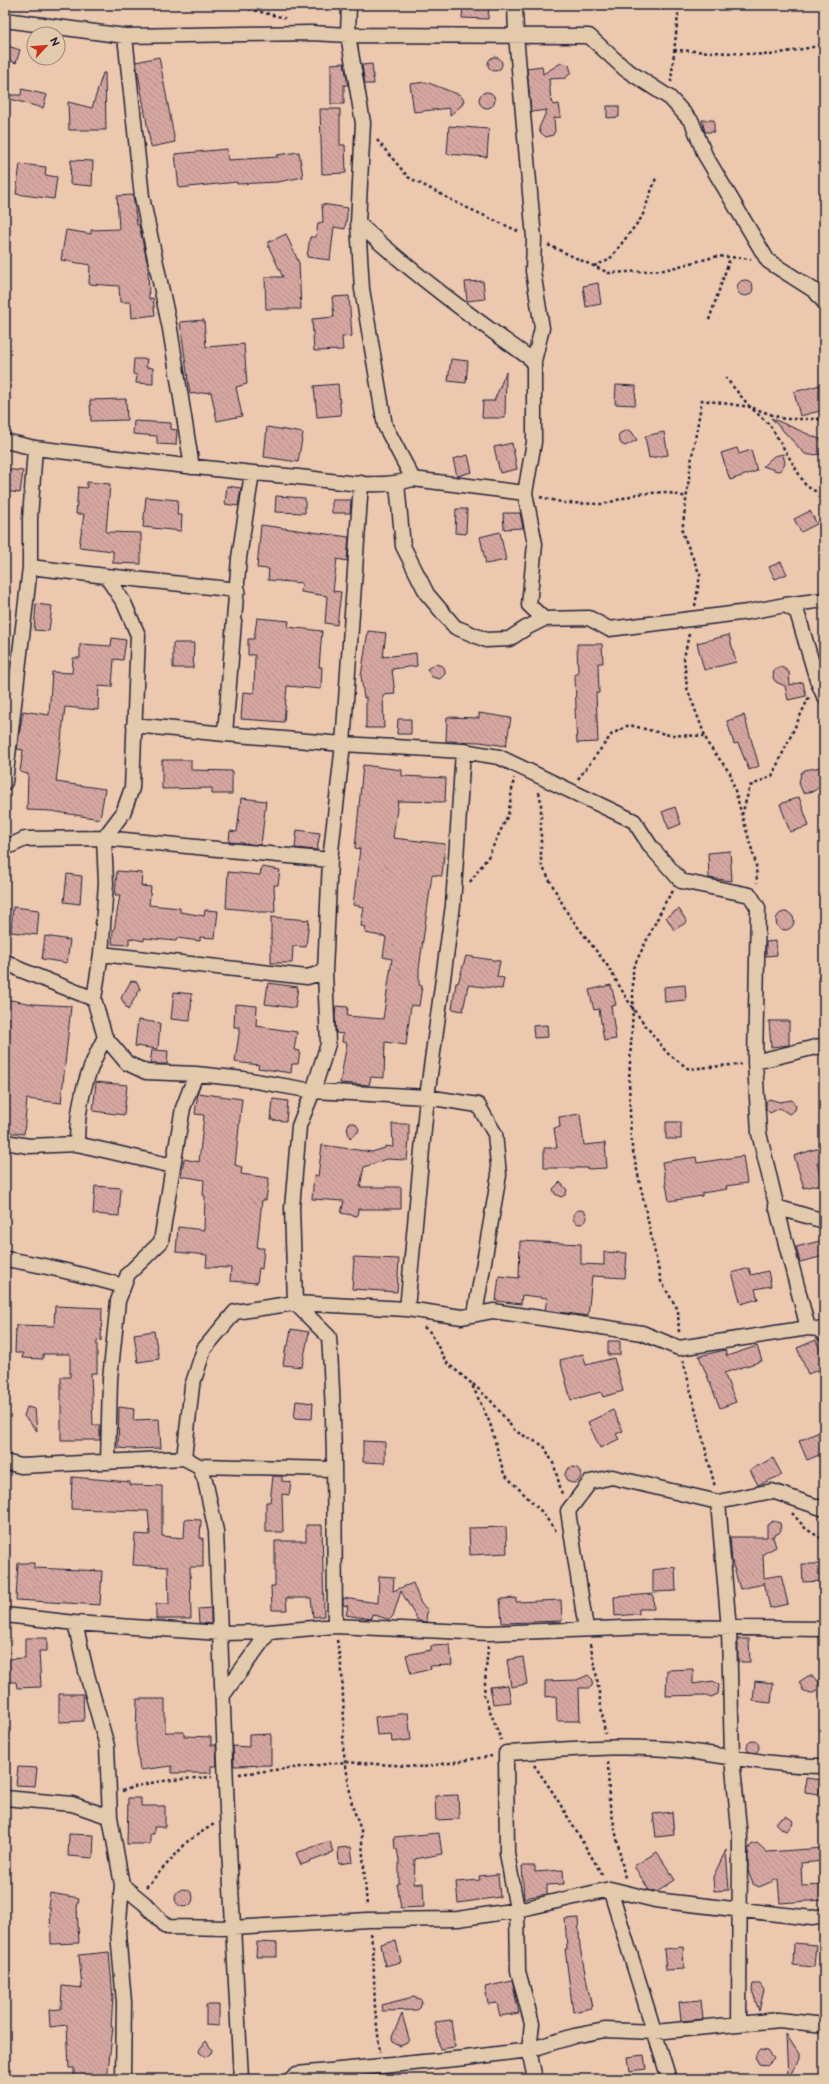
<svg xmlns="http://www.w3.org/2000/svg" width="829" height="2084" font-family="'Balsamiq Sans',sans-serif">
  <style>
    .building { fill: url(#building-back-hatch); stroke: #22223b }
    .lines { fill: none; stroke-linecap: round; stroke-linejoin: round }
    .street-casing { stroke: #22223b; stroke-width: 17 }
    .path { stroke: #22223b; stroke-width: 2.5; stroke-dasharray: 3 3; stroke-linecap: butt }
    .street { stroke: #e4caac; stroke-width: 14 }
  </style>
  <defs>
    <pattern id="building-back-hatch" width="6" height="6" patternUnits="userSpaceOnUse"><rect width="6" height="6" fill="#d6a7a0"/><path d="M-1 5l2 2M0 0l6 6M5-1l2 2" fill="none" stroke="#b78f8b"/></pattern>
  </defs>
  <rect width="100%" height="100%" fill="#ecc8af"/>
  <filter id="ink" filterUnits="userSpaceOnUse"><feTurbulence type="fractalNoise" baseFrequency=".025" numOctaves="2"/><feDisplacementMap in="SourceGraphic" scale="8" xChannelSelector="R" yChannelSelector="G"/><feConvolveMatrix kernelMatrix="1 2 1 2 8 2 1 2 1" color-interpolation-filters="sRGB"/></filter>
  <g filter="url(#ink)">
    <path class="building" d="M463,5H489L488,19L462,18Z
      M5,45L20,50L16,63L5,59Z
      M159,57L175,142L151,147L136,62Z
      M488 64a7 7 0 1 1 14 0a7 7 0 1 1-14 0Z
      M344,63L348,85H344V104H331V64Z
      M561,63L569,65L571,72L566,78L549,79L551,102L552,100L553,105L559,104L561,117L554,118L555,131L553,135L546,137L540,132L539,128L547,110L531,112L527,68L542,66L543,74Z
      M372,64L374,84H365L362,65Z
      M103,73H105L106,130H69L68,102L92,108Z
      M426,82L460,95L464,100L462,105L450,115V108L414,112L410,84Z
      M22,89L47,95L43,108L10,99V95H21Z
      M479 100a8 8 0 1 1 16 0a8 8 0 1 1-16 0Z
      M607,106H619V117L607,118Z
      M320,109H340V145H345L346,173L322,174Z
      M702,120H714V132H705Z
      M449,126L489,129L487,157L447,154Z
      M227,149L228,160L278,157L277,155L299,152L303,177L278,182L237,184V182L179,188L175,154Z
      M71,160L93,161L92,186L70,184Z
      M20,164L46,167L45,175L57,177L54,199L16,194Z
      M133,195L137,225H139L148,266L149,299L153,298L155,315L132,318L131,302H120L119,286L89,284L90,265L61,260L66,230L91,234V230L119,229L117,196Z
      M322,204L348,208L345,229L334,227L330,260L307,257L310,237H316L318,223L323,222Z
      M286,234L299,263L301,309H266L265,277H283L267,243Z
      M737 288a8 8 0 1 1 16 0a8 8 0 1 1-16 0Z
      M483,281L485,299L467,301L465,282Z
      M598,283L601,304L586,307L583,286Z
      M349,296L352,336L342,337L343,350L314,351L312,319L334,317L332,297Z
      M204,320L206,347L244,344L247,384L236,387L242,416L217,421L211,392L190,394L180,322Z
      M134,359H147L146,367L153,368V384L136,383L137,375L133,374Z
      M451,359L468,361L466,383L448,381Z
      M506,372L505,418H482L483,401H494Z
      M338,384L341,415L317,417L314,386Z
      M824,384V410L800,416L794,392Z
      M616,385L636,386L635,405L615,404Z
      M126,399L127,420L91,421L90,400Z
      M771,418L824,441V454L810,455L805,454Z
      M134,421L171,423V429L177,430L176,445L157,444V436L133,434Z
      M267,427L303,433L298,462L264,457Z
      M628,430L632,432L637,440L625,446L621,444L618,436L620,433Z
      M664,432L668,455L649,458L645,436Z
      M512,443L517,469L500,473L494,447Z
      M737,448L739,454L751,450L757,471L730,480L721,453Z
      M783,454L785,463L781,470L777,471L763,466L774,456Z
      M468,455L472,472L457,476L453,459Z
      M5,469L23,471L20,493L5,491Z
      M87,482L110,484L106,532L141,533V564L113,563V551L79,547L84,514H76L78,487L87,488Z
      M227,486L241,488L238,506L225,504Z
      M276,496L305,498V513L275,512Z
      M146,497L178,500L177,515H182L181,531L143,527Z
      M332,500H351L350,513H332Z
      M456,509H467L466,534L455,533Z
      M810,511L817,524L801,532L794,519Z
      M503,513H520L523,528L504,529Z
      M261,525L349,537L347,561L337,559L333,591L341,592L337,625L325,623L327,596L301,592L302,583L268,580L269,569L257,568Z
      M500,532L506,560L486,564L480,537Z
      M781,562L787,574L775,579L769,567Z
      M36,604L52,606L49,631L34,630Z
      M257,618L289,621L288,627L322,631L319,667H322L321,689L287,686L284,722L241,719L243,692L254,693L255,655H248V639H254Z
      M368,631L386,633L383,657L416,653L417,666L392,669L395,694L383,695L384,728H366V697L364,698L361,676Z
      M729,635L736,662L704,670L697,643Z
      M112,638L126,640L123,660L114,659L112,687L99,686L98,710L65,707L56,782L105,789L100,819L51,811L27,810L28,774L20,772L23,750L17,749L23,711L49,715L52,672L72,673L73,658H80V644L111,646Z
      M173,643H194L193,668H173Z
      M577,644H602L603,663H598L599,693H596L598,742L577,743L575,709H576L575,674H578Z
      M435,664L443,666L445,670V674L440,679L432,677L427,669Z
      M782,667L789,672L790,685L803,682L806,696L788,700L785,686L776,682L773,678L774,670Z
      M479,713L511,718L506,746L480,742L446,741L447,717L479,718Z
      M744,715L759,766L749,770L738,743L734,744L727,721Z
      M398,719H411V734H397Z
      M162,760H191V770L232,771V794H212V788L162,789Z
      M363,765L402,770V776L446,778L445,802L398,801L393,838L445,844L442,876L432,875L419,969V985L422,986L419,1006L411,1005L406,1045L385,1042L384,1078L371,1077L369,1085L340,1083L347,1043L342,1042L343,1034L336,1033L335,1016L336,1006L348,1007L347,1016L383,1019L392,959L383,957L386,937L365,933L366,927L361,926L364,907L353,905L360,849L355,848Z
      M821,767V784L818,788L814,791L803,793L799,783L801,773L805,770Z
      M799,797L809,826L790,832L780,804Z
      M241,798L266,801L261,845L229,842L230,831L237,832Z
      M675,807L681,824L669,829L662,812Z
      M297,830L320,833L317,850L295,848Z
      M730,851L732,881L709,878L708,853Z
      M262,867L280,870L278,885H274L275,912H257V911L226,908L228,872L260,875Z
      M117,871L142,873L141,886L151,887L149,905L180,908V912L204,916L205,910L218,911L215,938L200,937V941L177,938L176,941L144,938V941L129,938V945L112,944L113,930H114L120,895H115Z
      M67,874L82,876L80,904L64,902Z
      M13,907L39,910L37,935L11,932Z
      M679,909L687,922L674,930L666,917Z
      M776 921a9 9 0 1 1 18 0a9 9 0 1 1-18 0Z
      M271,917L309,920L306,947L293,946L292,963H271Z
      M45,936L70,940L67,963L42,959Z
      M776,941L777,955L766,956V942Z
      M466,956L500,961L497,977L504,978L502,989L468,985L463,1011L452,1009L456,983H458Z
      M131,981L137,982L140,989L128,1010L121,998Z
      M268,983L298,987L295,1008L265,1004Z
      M611,985L616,1005L611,1006L616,1039L604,1041L599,1009L594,1010L589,990Z
      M685,985L686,1000L665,1002L664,987Z
      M174,992L192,994L190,1021L171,1019Z
      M5,999L33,1004L71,1006L61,1103L27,1099L24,1134L5,1132Z
      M235,1004L257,1006L256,1026L297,1032L294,1050L300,1051L298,1064H292L291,1073L258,1068L259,1065L235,1062L240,1027H234Z
      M138,1020L160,1023L158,1049L135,1046Z
      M769,1021H789V1045L771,1047Z
      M547,1025L548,1037L534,1038L533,1026Z
      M152,1050L168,1051L167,1064H150Z
      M96,1082L127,1085L124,1115L93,1111Z
      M198,1093L242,1099L235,1165L242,1167L241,1174L269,1178L266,1200H262L257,1248H264L262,1269L259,1268L257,1283L230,1281L231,1268L206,1267L207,1255L176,1252L178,1227L204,1230L205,1196L203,1195L204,1180L181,1176L184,1159L199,1162L204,1115L195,1114Z
      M273,1099L288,1101L286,1121L271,1120Z
      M769,1099L780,1102L792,1100L796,1106L795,1110L789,1114L780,1108L770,1113L766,1109V1102Z
      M580,1114L584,1145L605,1143L607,1168L588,1169V1168H544V1148H557L554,1128L560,1127L559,1117Z
      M666,1122H681V1139H666Z
      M349,1123H355L359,1129L358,1132L350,1138L347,1129Z
      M392,1124H409V1140L407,1160L386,1159L364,1167L360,1187H401V1209H358L357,1216L341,1213L344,1201L312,1199L314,1175L318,1176L322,1145L372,1152L385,1148V1146L393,1147Z
      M819,1148L824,1161L817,1163L822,1184L804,1188L794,1156Z
      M743,1156L747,1183L726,1186L727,1189L702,1193V1196L669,1201L662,1162L696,1157L697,1163Z
      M560,1182L567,1190L565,1195L561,1197L555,1194L553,1189Z
      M95,1186L121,1188L119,1216L93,1214Z
      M573 1217a7 7 0 1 1 14 0a7 7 0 1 1-14 0Z
      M824,1240V1256L800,1262L796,1247Z
      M520,1241L581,1244V1264L604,1265V1252L627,1253L625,1278L592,1276L588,1316L545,1310L547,1298L522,1295L521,1304L496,1301L499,1276L519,1278Z
      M354,1257L399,1259L397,1292L352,1289Z
      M749,1268L751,1275L768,1271L771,1286L755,1289L758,1299L741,1304L732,1273Z
      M55,1306L102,1308L101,1341L97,1340V1373H91L93,1425H100V1440H61V1377H70V1354H43V1359L22,1358L23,1353H15L16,1325L54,1326Z
      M291,1329L309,1332L302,1367L283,1365L286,1346H288Z
      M154,1331L159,1359L138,1362L134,1334Z
      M816,1340L824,1360V1368L808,1374L797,1348Z
      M608,1341H620V1355H608Z
      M757,1346L762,1361L724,1373L736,1402L720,1408L699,1356L725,1350L727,1356Z
      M583,1354L586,1365L614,1358L623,1391L603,1397L601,1392L571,1400L560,1360Z
      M296,1401L313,1403L312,1419L294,1418Z
      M27,1407L35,1409L37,1431L24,1416Z
      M119,1407L134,1409L133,1420L159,1419L161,1448L131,1449L118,1448Z
      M613,1410L623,1431L616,1434L619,1439L600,1448L588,1422Z
      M819,1432L824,1443V1453L807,1460L799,1441Z
      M363,1441L385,1442V1463L363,1462Z
      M773,1458L782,1475L758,1485L750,1470Z
      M565 1475a8 8 0 1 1 16 0a8 8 0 1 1-16 0Z
      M273,1476H282V1481L291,1482L289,1495L282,1494L283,1532H266V1502H270Z
      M72,1477L130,1482V1485L162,1486V1536L184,1538L185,1519L201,1520L200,1538H203V1567H190L191,1619H156V1604H169L168,1567L133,1565L135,1534L150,1535L148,1511L71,1509Z
      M773,1521L780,1523L781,1530L779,1533L771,1537H773L776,1547L763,1554L764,1578L781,1575L788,1604L770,1608L764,1582V1584L740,1589L732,1561L730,1537H767V1525Z
      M306,1525H322L324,1616L313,1617L311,1598H286L287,1610H272L271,1586H275V1541H306Z
      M506,1527L507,1553L470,1555L469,1528Z
      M18,1563H34V1568L102,1571L100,1605L16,1600Z
      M802,1564H821V1581L803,1582Z
      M675,1567L676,1591L653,1592V1570Z
      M379,1576L394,1577L393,1591L413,1583L421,1604L428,1610L426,1617L428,1622L418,1621L401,1591L393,1616L390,1619H387L372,1614L371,1619L346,1615L348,1606L343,1605V1598L378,1603Z
      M653,1594L654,1609H639V1614L615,1616L614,1597Z
      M516,1598V1602L561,1600L562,1621L502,1623L500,1599Z
      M211,1608V1624L199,1623L198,1609Z
      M25,1638H47V1651H39L41,1687L17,1688L16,1682H5V1659L25,1658Z
      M738,1639H749L750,1662H738Z
      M450,1645L452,1665L430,1666L431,1669L411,1674L406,1655L431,1650V1646Z
      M523,1657L527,1684L511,1687L507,1660Z
      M693,1669V1684L713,1681L719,1685L718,1694L711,1697L706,1695L666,1696L667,1670Z
      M588,1675L593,1680L592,1686L589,1688H579L580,1721H557L556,1696L545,1697V1681L577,1680Z
      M808,1676H812L819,1682L817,1691L813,1693L804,1692L799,1682Z
      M755,1681L773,1683L771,1703L753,1701Z
      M508,1685L511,1702L493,1704L490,1687Z
      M59,1694H83L84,1721L59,1722Z
      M137,1699H165V1732H184V1736L211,1737V1745H216L217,1766H211V1773H172V1766L140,1770L136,1740Z
      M408,1713L411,1740L392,1742L391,1734L377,1735L375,1717Z
      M271,1734V1765L234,1766L233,1746L249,1747V1735Z
      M747 1747a6 6 0 1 1 12 0a6 6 0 1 1-12 0Z
      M18,1767L37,1768L35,1786L16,1785Z
      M806,1778L821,1780L819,1794L805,1792Z
      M458,1795L459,1819L436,1820L435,1796Z
      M128,1798H141V1806H165V1827H154V1834H150V1844H127Z
      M672,1812L674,1835L656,1837L653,1814Z
      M786,1816L792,1820L793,1823L787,1831L781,1829L775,1823Z
      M439,1833L442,1854L415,1859L414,1884L423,1883L424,1907L401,1908L397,1884H399V1860L397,1849H395L394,1837Z
      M69,1834L94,1835L93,1858L68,1856Z
      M330,1841L333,1853L301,1865L296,1853Z
      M757,1843L767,1852L824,1848V1861L801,1863L802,1886L824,1885V1900L780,1903L778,1879L759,1887L753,1884L748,1871V1850L751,1845Z
      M351,1847L353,1862L339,1864L338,1848Z
      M726,1850L729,1890L714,1891L713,1877Z
      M657,1852L675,1880L657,1892L649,1890L634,1866Z
      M522,1866H535V1872L563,1870L564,1884L547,1885V1894L524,1898Z
      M498,1874L500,1897L458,1903L456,1882L480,1880L479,1876Z
      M175 1898a9 9 0 1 1 18 0a9 9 0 1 1-18 0Z
      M50,1893L79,1898L77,1908L79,1943L51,1944L50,1907H48Z
      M578,1918L580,1947L592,2008L573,2012L565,1949H567L565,1919Z
      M396,1941L401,1962L385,1966L381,1944Z
      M257,1942L277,1943V1957H256Z
      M794,1943L816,1945L814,1967L793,1965Z
      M683,1947L684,1969L666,1970L664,1949Z
      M109,1952L113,1998L111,2027H113L107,2079H74V2068H69L67,2025L50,2027L49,2010L61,2009L62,1986L82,1988L79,1955Z
      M512,1981L519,2013L500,2016L497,2003L488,2004L485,1987Z
      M753,1984H760L764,1990L759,2011L752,1990Z
      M413,1997L420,1999L422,2002L420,2008L417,2010L382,2011L381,2005Z
      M701,2000L703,2019L681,2021L679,2002Z
      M206,2005H219V2026L206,2025Z
      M402,2014L409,2039L407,2043L400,2046L393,2041L392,2037Z
      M451,2020L455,2047L440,2049L435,2022Z
      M786,2034L799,2054V2059L788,2079Z
      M206,2041L212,2050L211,2053L206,2057L200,2053L199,2050Z
      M760,2050L768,2051L774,2059L767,2066L759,2064L755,2057Z
      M644,2055L646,2069L630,2071L628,2057Z"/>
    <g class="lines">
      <defs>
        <path id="street" d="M349,5L348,35L363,123L358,223L362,289L385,426L413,479
          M515,5L516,35L534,238L533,271L542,328L534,361V442L525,493L535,544L529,605L544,619L589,618L609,629L748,612L785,605L797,612L817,680L824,696
          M5,20L125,36L312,33L348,35L589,36L625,69L670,98L692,122L705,155L768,261L815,291L824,302
          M125,36L142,197L170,329L192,467
          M358,223C413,274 473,318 534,361
          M5,441L35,448C123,459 211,470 299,477C336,481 378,490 413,479L525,493
          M35,448L30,519V567L106,576L124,603L138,635L132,788L123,813L104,838L106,883L101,954L307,977L325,972
          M252,473L239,558L225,734L343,744L463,751L499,757L634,821L651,847L681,881L750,895L758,908L755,1062
          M397,484L403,546L427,594L455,627L486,640L509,639L526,628L544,619
          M106,576L238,590
          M785,605L824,600
          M134,725L225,734
          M5,782L30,567
          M5,848L25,839L104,838L330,860
          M5,961L21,970L94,999
          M105,1037L127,1063L146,1072L196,1074
          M824,1045L755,1062L759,1133L781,1225L808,1328L818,1329L824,1334
          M5,1142L29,1146L77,1144L173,1166L161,1242L128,1274L118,1301L110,1379L108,1462
          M77,1144C77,1103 86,1073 105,1037L94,999L101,954
          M173,1166L183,1108L196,1074L244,1079L313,1091L427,1097L478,1105L495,1134L499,1175L475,1314
          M776,1207L824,1221
          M5,1259C45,1265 84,1275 123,1286
          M407,1309L427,1097L453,905L463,751
          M184,1458L192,1386L204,1349L235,1312L295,1303L407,1309L462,1317L493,1311L642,1333L679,1348L808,1328
          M5,1462L21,1466L184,1458L199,1466L205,1480L216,1531L227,1811L241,2079
          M199,1466L333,1469
          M718,1502L729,1629L732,1758L740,1838L739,2024
          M5,1615L75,1623L220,1633L269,1632L335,1626L489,1633L649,1627L824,1629
          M75,1623L86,1671L107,1746L110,1817
          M335,1626C334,1530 336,1433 329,1337L295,1303L292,1208L299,1126L313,1091L328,1044L325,972L330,860L343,744L361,483
          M586,1629L568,1511L590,1482L612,1477L718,1502L772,1491L824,1509
          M223,1695L269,1632
          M5,1798L72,1804L110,1817L122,1885L145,1904L167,1927L233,1928L368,1920L458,1919L517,1910L610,1889L655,1900L812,1918L824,1916
          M122,1885L118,1933L124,2002L123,2079
          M610,1889L669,2079
          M291,2079L297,2074L466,2058L529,2050L574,2036L605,2030L655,2032L779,2020L824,2025
          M535,2079L529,2050L532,2024L518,1971L517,1910L507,1853L506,1753C564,1750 621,1744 679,1750C728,1756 775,1766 824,1766"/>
      </defs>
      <use href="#street" class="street-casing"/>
      <path class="path" d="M244,5L249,9L285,18
        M674,50L770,55L824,45
        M671,82L679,5
        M377,140L408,177L463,206L520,232
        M548,245L609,273L664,270L718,256L751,259
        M594,266L609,260L642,217L656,178
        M709,320L730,258
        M725,377L750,407L784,419H824
        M540,497L565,503L604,504L637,494L665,492L687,497
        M695,606L700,575L682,532L691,462L702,400L750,407L770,425L806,486L824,496
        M689,634L684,658L687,688L708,744L730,773L756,864L757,883
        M578,779L612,734L629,725L669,735L705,736
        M539,792L541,802V864L568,914L607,965L633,1009L667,1053L689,1069L741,1064
        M742,815L750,786L772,776L809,697
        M470,882L488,857L508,815L514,778
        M673,891L666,901L633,968V1009L629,1080L631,1142L661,1281L678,1310L679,1334
        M424,1327L431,1333L446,1362L471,1383L490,1423L504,1474L541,1511L556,1531
        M683,1360L715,1487
        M473,1384L493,1403L515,1431L544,1446L554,1465L562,1494
        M792,1513L806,1529L824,1540
        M337,1640L342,1672L344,1721L343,1747L352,1805L361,1830L367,1906
        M590,1644L595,1665L605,1734
        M488,1646L484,1695L501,1740
        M608,1762L609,1800L625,1878
        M534,1765L554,1794L603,1876
        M239,1774L345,1762L424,1767L492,1756
        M122,1791C151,1780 182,1779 212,1777
        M146,1887L188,1841L214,1824
        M370,1933L373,1947L375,2008L380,2053"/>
      <use href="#street" class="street"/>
    </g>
  </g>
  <rect width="829" height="2084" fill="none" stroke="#e4caac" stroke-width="20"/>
  <rect x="10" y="10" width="809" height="2064" fill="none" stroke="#22223b" stroke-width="1.5" filter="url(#ink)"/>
  <g transform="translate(46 46) rotate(64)"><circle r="19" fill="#e4caac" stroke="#96877f"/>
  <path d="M0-3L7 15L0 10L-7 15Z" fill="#c8321e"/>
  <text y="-6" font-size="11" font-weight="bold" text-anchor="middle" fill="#22223b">N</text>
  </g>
</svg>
